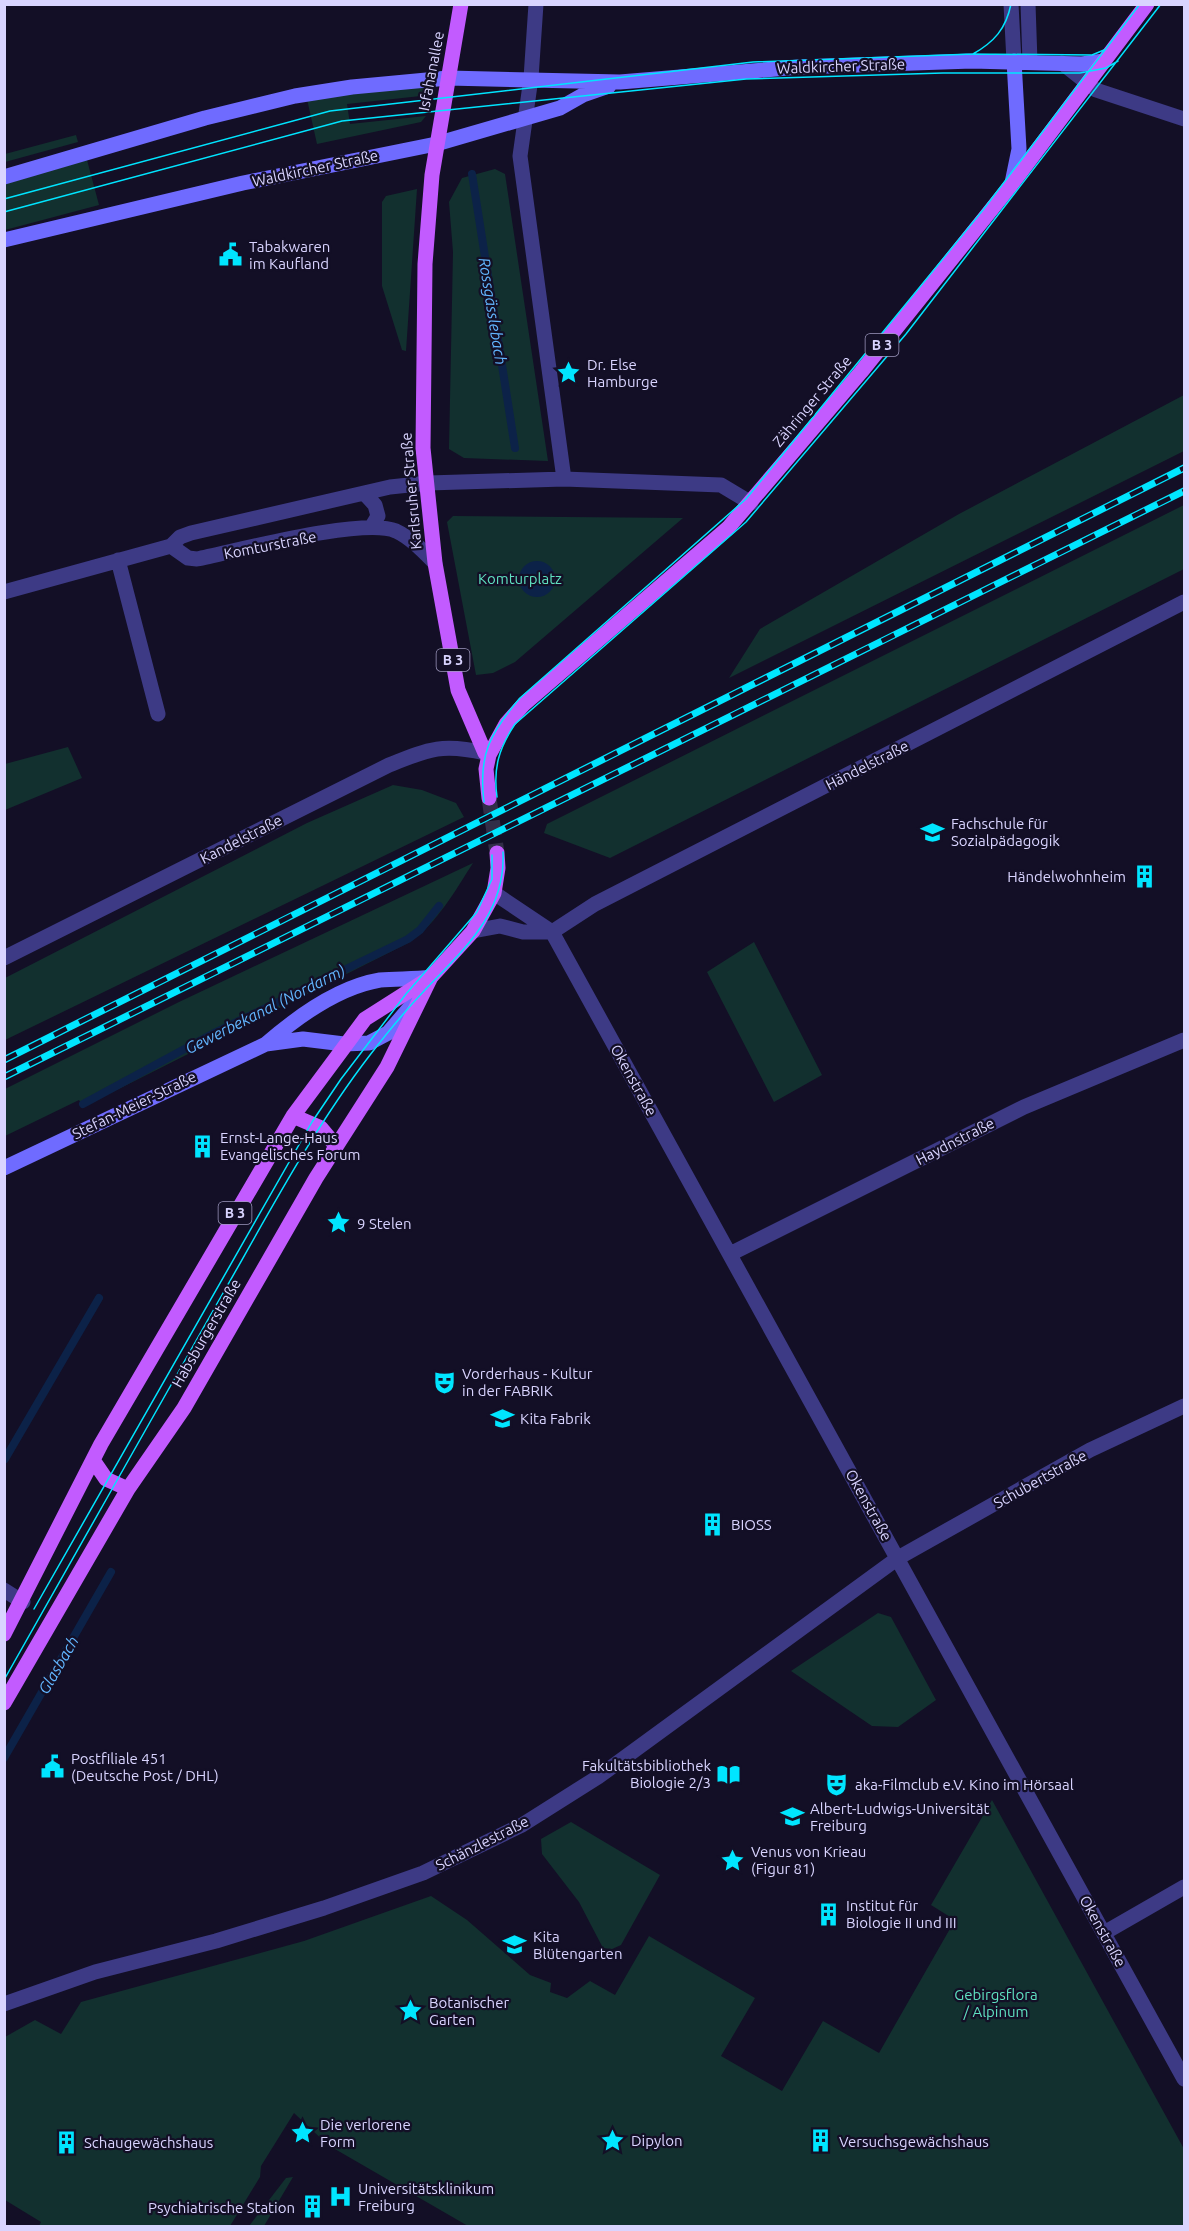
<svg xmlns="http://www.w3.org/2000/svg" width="1189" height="2231" font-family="Ubuntu,sans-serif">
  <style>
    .green { fill: #12302f }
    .water { fill: #0c2248 }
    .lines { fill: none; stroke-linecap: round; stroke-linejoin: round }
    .stream { stroke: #0c2248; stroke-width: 8 }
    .primary-tunnel { stroke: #312d47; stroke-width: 15; stroke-dasharray: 15 8; stroke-linecap: butt }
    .minor { stroke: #3d3a85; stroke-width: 15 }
    .secondary { stroke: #6f6bff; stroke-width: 15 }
    .primary { stroke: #c25bff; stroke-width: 15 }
    .tram { stroke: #00e5ff; stroke-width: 1.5 }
    .rail-casing { stroke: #00e5ff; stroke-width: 7 }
    .rail { stroke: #130f26; stroke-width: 4.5; stroke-dasharray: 14; stroke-linecap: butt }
    .labels { text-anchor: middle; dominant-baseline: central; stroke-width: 4.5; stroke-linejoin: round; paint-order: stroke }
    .shield { fill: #130f26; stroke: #9e99be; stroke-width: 1.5 }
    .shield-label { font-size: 14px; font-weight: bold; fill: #d9d4ff }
    .street-label { font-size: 15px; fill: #d9d4ff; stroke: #130f26 }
    .poi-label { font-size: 15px; fill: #d9d4ff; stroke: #130f26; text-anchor: start }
    .park-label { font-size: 15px; fill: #5fe0c0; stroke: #130f26 }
    .water-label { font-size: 16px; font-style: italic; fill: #62b6ff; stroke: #130f26 }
  </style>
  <rect width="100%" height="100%" fill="#130f26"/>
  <path class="green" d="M426,86L430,88V95L347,104L350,124L426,116L421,122L317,144L307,99Z
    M76,135L78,142L5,162V154Z
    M87,160L99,205L5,230V184Z
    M495,169L505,174L548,461L464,458L449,449L453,252L449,202L462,178Z
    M417,189L406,351L402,350L382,286V202L386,196Z
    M1184,395V451L729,678L760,629L959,514Z
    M1184,505V569L610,858L544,833L547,824Z
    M453,516L683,518L515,662L493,673L476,675L447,522Z
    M68,747L82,778L5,810V764Z
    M393,785L422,790L456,803L464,817L5,1040V978L307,823Z
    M473,863C455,891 438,922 410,942L83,1107L79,1100L5,1136V1089L179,1002Z
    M754,942L822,1075L774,1102L707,972Z
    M878,1613L891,1617L936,1700L898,1727L872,1726L791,1671Z
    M992,1800L1184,2149V2226H468L328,2145L294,2113L261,2166L260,2177L230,2226H39L41,2222L5,2200V2037L35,2020L61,2034L81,2002L304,1941L431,1896L467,1920L530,1975L551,1983L550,1992L567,1998L590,1981L615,1995L649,1936L755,1998L721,2056L782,2091L823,2021L879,2053L955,1920L931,1905Z
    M571,1822L660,1875L621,1945L612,1949L603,1948L579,1902L542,1854L541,1839Z
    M293,2177L264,2226H249L286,2178Z"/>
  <path class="water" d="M519 579a18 18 0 1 1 36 0a18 18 0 1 1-36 0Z"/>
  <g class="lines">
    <path class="stream" d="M472,174L515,448
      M83,1104L216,1032L408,939L420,930L439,906
      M5,1459L99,1298
      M4,1758L111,1572"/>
    <path class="primary-tunnel" d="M489,798L497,853"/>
    <path class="minor" d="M536,4L531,78L520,156L564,479
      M1011,4L1014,61
      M1028,4L1030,62
      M1062,63L1096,90L1184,119
      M364,493L375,505L378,516L372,526
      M171,546L188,558L197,559C237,551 363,517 396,531C411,538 424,552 435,563
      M118,560L158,714
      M4,592L171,546L180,537L191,533L390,487L428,483L564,479L721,485L751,503
      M494,893L552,932L1184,2079
      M473,931L500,926L523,932H552
      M552,932L595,904L1184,602
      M4,958L389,765C429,749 442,743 485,753
      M730,1254L1024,1107L1184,1040
      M4,1590L23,1602
      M1104,1933L1184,1887
      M4,2004L95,1972L216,1941L324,1908L423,1873L522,1825L598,1777L898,1558L1090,1450L1184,1406"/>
    <path class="secondary" d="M4,177L205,118L295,96L352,87L448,78L620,82L799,67L972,61L1082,64L1104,61
      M1012,183L1019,149L1014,61
      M4,240L243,183L436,144L560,108L583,95L609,86
      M266,1044C297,1017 338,987 380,980C397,978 414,980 431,977
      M4,1168L266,1044L303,1039L344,1044L369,1043L388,1033L418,998"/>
    <path class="primary" d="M461,4L432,175L425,264L423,448L435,563L458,690L485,753L489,755
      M489,798L486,769L489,755L506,724L524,704L728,528L861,372L1011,185L1147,4
      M293,1116L321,1128L336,1146
      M93,1460L106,1479L128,1489
      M4,1634L101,1444L293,1116L365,1019L431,977L473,931L494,893L498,868L497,853
      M4,1703L128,1489L184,1408L316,1178L387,1067L430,979"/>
    <path class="tram" d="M973,54L1092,55L1104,50
      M4,199L330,111L753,62L973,54C994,42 1006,29 1011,4
      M4,212L342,121L746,79L943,73H1080L1106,68L1118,61
      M497,797C493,768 499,748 515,724L746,522L906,334L1161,4
      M484,802C478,755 490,733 520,698L746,499L983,210L1140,4
      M34,1609L312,1122L341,1079L406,994L477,912L492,879V855
      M4,1680C74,1556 144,1433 214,1309C263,1224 310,1133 370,1055C387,1033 405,1011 424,991C463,950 506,914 503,852"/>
    <defs>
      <path id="rail" d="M4,1060L1184,468
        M4,1077L1184,491"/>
    </defs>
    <use href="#rail" class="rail-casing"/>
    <use href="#rail" class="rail"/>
  </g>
  <defs>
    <symbol id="civic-bare" viewBox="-9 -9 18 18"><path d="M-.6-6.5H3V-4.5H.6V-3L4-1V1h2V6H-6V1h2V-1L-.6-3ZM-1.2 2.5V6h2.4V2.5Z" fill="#00e5ff" stroke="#130f26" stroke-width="2.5" paint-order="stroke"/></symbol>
    <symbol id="sight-bare" viewBox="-9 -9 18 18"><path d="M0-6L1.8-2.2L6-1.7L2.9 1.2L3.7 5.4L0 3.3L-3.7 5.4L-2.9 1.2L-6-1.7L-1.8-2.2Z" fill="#00e5ff" stroke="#130f26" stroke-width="2.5" paint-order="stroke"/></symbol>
    <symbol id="school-bare" viewBox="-9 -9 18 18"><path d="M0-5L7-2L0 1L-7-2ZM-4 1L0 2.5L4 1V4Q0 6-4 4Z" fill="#00e5ff" stroke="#130f26" stroke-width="2.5" paint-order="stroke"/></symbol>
    <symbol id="building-bare" viewBox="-9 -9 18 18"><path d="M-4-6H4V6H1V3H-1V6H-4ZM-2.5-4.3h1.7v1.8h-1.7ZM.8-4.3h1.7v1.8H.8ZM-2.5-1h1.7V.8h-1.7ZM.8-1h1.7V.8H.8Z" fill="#00e5ff" stroke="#130f26" stroke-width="2.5" paint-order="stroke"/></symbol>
    <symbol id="theatre-bare" viewBox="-9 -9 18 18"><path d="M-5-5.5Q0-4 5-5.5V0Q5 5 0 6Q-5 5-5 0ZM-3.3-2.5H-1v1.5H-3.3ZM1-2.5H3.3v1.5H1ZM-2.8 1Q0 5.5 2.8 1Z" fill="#00e5ff" stroke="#130f26" stroke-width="2.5" paint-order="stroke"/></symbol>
    <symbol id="library-bare" viewBox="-9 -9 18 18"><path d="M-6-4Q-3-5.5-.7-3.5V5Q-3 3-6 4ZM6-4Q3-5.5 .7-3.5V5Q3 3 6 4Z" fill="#00e5ff" stroke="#130f26" stroke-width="2.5" paint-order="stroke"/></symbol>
    <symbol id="university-bare" viewBox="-9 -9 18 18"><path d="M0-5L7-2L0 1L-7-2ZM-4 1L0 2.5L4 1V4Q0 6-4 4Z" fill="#00e5ff" stroke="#130f26" stroke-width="2.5" paint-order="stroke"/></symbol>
    <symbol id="hospital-bare" viewBox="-9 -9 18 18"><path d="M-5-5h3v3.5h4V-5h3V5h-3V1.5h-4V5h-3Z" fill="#00e5ff" stroke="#130f26" stroke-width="2.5" paint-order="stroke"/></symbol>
  </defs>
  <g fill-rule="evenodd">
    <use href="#civic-bare" x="214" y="238" width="33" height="33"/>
    <use href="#sight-bare" x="552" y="356" width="33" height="33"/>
    <use href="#school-bare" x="916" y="816" width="33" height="33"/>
    <use href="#building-bare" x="1128" y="860" width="33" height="33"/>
    <use href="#building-bare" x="186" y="1130" width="33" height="33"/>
    <use href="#sight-bare" x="322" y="1206" width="33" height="33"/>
    <use href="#theatre-bare" x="428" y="1366" width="33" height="33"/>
    <use href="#school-bare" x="486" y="1402" width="33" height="33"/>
    <use href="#building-bare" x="696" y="1508" width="33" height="33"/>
    <use href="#civic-bare" x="36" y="1750" width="33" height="33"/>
    <use href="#library-bare" x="712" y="1758" width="33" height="33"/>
    <use href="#theatre-bare" x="820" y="1768" width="33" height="33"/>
    <use href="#university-bare" x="776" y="1800" width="33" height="33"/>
    <use href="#sight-bare" x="716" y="1844" width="33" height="33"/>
    <use href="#building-bare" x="812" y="1898" width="33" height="33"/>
    <use href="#school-bare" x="498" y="1928" width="33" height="33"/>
    <use href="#sight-bare" x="394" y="1994" width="33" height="33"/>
    <use href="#sight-bare" x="286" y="2116" width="33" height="33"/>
    <use href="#sight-bare" x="596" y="2124" width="33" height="33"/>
    <use href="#building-bare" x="804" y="2124" width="33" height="33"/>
    <use href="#building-bare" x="50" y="2126" width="33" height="33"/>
    <use href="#hospital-bare" x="324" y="2180" width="33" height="33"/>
    <use href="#building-bare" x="296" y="2190" width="33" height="33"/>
  </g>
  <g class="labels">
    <g class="shield">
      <rect x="865.5" y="334" width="33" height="22" rx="4.5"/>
      <rect x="436.5" y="649" width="33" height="22" rx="4.5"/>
      <rect x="218.5" y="1202" width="33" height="22" rx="4.5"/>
    </g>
    <g class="shield-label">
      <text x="882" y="345">B 3</text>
      <text x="453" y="660">B 3</text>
      <text x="235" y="1213">B 3</text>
    </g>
    <g class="street-label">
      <text transform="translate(841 66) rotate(-2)">Waldkircher Straße</text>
      <text transform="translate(431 71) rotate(-79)">Isfahanallee</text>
      <text transform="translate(315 168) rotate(-12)">Waldkircher Straße</text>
      <text transform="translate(812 401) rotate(-50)">Zähringer Straße</text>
      <text transform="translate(411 491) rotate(-95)">Karlsruher Straße</text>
      <text transform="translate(270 545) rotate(-11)">Komturstraße</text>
      <text transform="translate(867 765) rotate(-27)">Händelstraße</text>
      <text transform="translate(241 839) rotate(-27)">Kandelstraße</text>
      <text transform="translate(634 1080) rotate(61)">Okenstraße</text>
      <text transform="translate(134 1105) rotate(-26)">Stefan-Meier-Straße</text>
      <text transform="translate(955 1141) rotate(-27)">Haydnstraße</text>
      <text transform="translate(206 1333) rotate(-60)">Habsburgerstraße</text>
      <text transform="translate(1040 1479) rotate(-29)">Schubertstraße</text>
      <text transform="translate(869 1505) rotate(61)">Okenstraße</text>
      <text transform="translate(482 1843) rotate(-27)">Schänzlestraße</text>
      <text transform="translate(1103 1931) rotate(61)">Okenstraße</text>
    </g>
    <g class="poi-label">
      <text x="249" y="246">Tabakwaren<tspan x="249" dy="17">im Kaufland</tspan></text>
      <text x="587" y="364">Dr. Else<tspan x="587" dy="17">Hamburge</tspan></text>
      <text x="951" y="823">Fachschule für<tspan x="951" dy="17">Sozialpädagogik</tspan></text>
      <text x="1126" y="876" text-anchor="end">Händelwohnheim</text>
      <text x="220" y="1137">Ernst-Lange-Haus<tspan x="220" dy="17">Evangelisches Forum</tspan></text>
      <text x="357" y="1223">9 Stelen</text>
      <text x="462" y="1373">Vorderhaus - Kultur<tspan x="462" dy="17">in der FABRIK</tspan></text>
      <text x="520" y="1418">Kita Fabrik</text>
      <text x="731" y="1524">BIOSS</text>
      <text x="71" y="1758">Postfiliale 451<tspan x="71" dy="17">(Deutsche Post / DHL)</tspan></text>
      <text x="711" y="1765" text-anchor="end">Fakultätsbibliothek<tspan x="711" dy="17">Biologie 2/3</tspan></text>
      <text x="855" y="1784">aka-Filmclub e.V. Kino im Hörsaal</text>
      <text x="810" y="1808">Albert-Ludwigs-Universität<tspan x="810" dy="17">Freiburg</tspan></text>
      <text x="751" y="1851">Venus von Krieau<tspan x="751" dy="17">(Figur 81)</tspan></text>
      <text x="846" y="1905">Institut für<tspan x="846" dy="17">Biologie II und III</tspan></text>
      <text x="533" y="1936">Kita<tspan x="533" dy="17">Blütengarten</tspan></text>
      <text x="429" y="2002">Botanischer<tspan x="429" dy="17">Garten</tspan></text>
      <text x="320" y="2124">Die verlorene<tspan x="320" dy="17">Form</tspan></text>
      <text x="631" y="2140">Dipylon</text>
      <text x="839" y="2141">Versuchsgewächshaus</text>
      <text x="84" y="2142">Schaugewächshaus</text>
      <text x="358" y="2188">Universitätsklinikum<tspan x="358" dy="17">Freiburg</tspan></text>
      <text x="295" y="2207" text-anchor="end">Psychiatrische Station</text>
    </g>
    <g class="park-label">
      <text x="520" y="578">Komturplatz</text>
      <text x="996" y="1994">Gebirgsflora<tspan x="996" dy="17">/ Alpinum</tspan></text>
    </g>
    <g class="water-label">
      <text transform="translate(493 311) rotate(81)">Rossgässlebach</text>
      <text transform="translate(265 1009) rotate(-27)">Gewerbekanal (Nordarm)</text>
      <text transform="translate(58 1665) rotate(-60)">Glasbach</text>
    </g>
  </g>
  <rect width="1189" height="2231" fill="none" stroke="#d9d4ff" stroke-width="12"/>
</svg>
